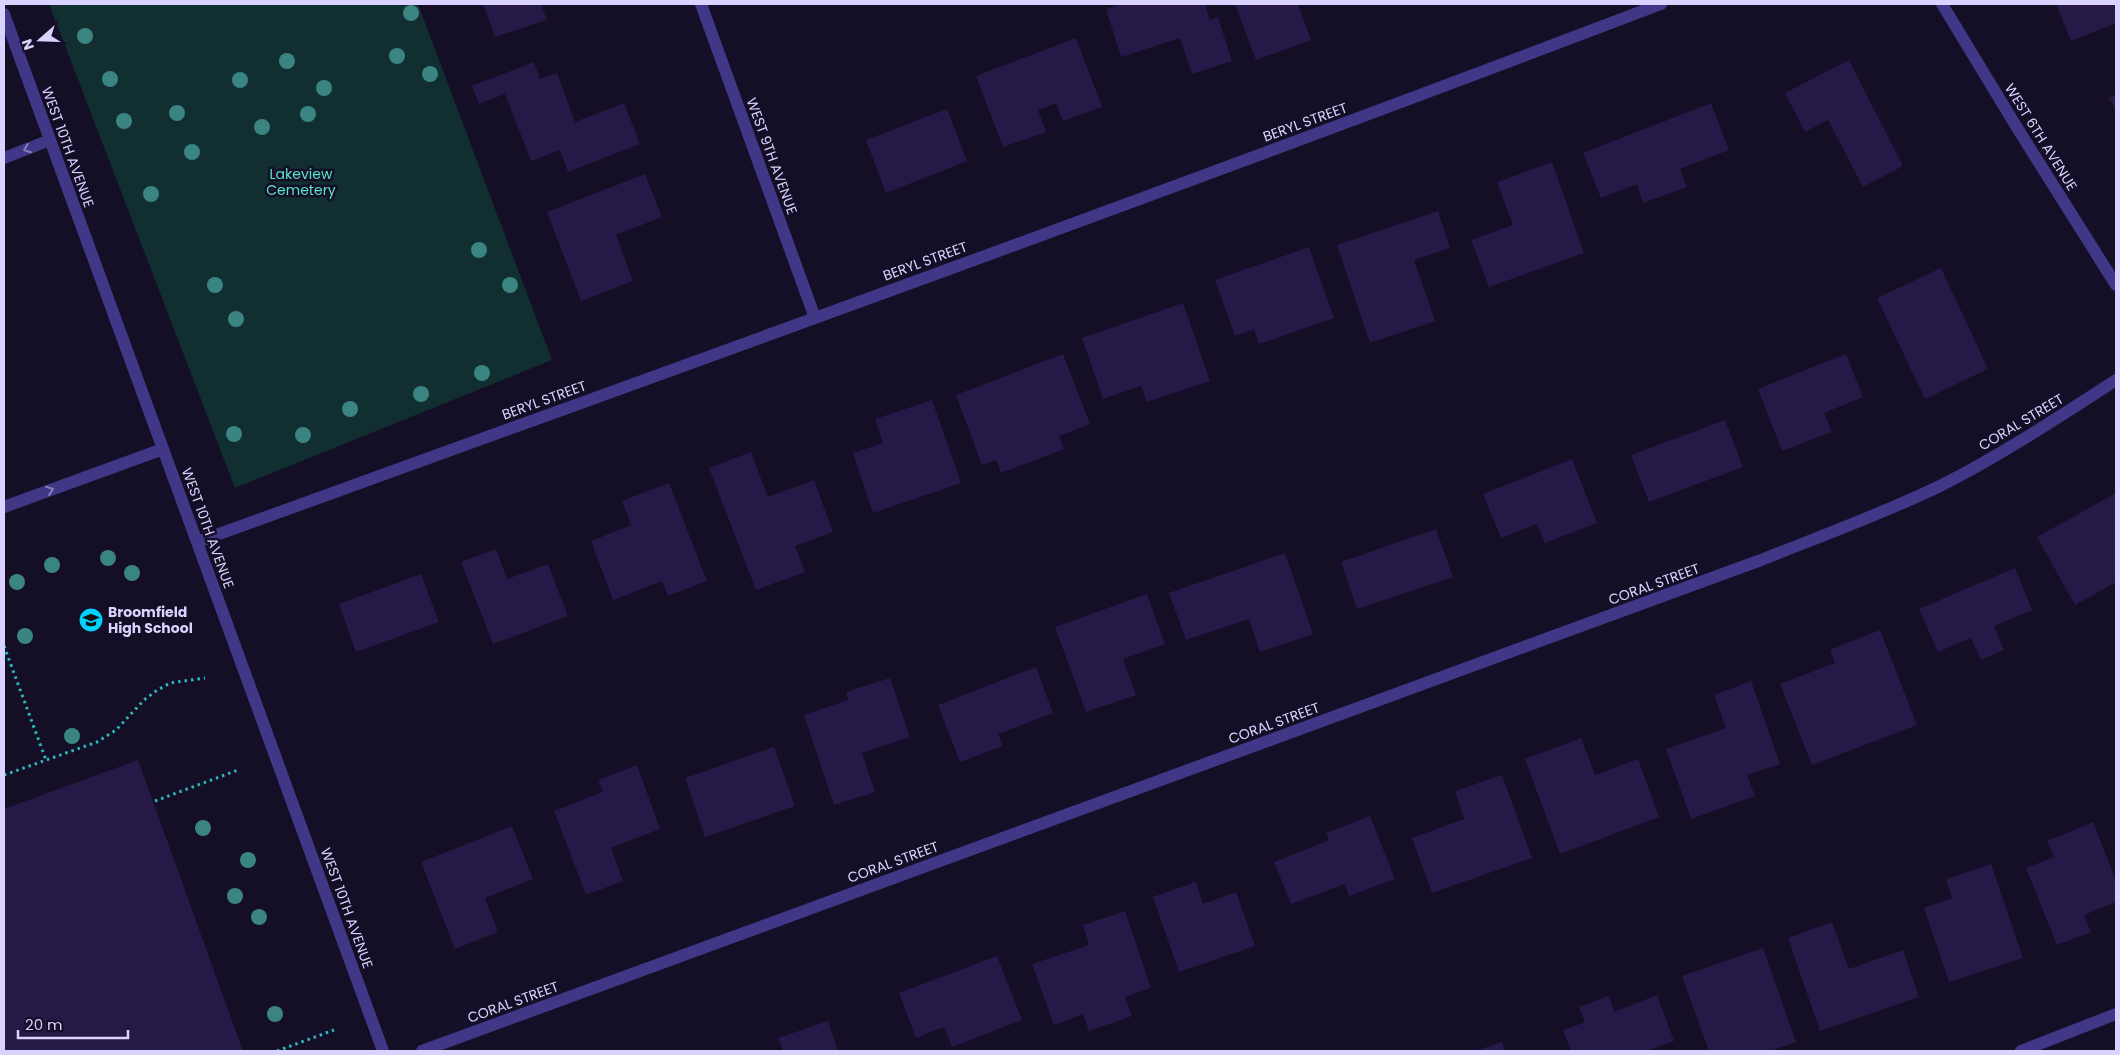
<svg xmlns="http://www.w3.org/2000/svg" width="2120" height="1055" font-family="Poppins,sans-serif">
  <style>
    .green { fill: #112f30 }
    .building { fill: #261947 }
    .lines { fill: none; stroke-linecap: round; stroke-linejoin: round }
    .path { stroke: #2ab9bc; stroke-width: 3; stroke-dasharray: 2.5 4; stroke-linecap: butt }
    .minor { stroke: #403787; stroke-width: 12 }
    .tree { fill: #3a8481 }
    .oneway { stroke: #867dbd }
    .labels { text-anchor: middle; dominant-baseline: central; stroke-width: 5; stroke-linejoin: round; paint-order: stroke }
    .street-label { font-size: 14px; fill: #dbd3ff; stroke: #140e26 }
    .park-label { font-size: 14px; fill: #59e4cc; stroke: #140e26 }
    .poi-label { font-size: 14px; font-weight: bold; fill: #dbd3ff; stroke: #140e26; text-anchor: start }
  </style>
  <rect width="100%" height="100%" fill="#140e26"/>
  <path class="green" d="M49,4H418L552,360L235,488Z"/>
  <path class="building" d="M483,4H541L547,20L495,37Z
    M1122,4H1205L1210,20L1218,17L1232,61L1192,74L1180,38L1121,57L1106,9Z
    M1235,4H1298L1311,40L1256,60Z
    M2056,4H2116V23L2071,41Z
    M1076,38L1102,107L1063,121L1056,103L1038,110L1046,132L1003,147L976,76Z
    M1849,60L1903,166L1863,187L1828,120L1805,132L1785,93Z
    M534,62L540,79L557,73L575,122L624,103L640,144L568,172L560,150L531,161L505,94L479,104L472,86Z
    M2116,94V109L2109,98Z
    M1711,103L1729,150L1680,169L1687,187L1643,203L1637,184L1601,198L1583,153Z
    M947,109L967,161L886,193L866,140Z
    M1552,162L1584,253L1489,287L1471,240L1513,225L1497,182Z
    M645,174L662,217L616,235L633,281L581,301L547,212Z
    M1438,211L1450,248L1414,260L1435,321L1370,343L1337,245Z
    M1309,247L1334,318L1259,344L1254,329L1235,336L1215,280Z
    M1941,268L1988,369L1925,399L1877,298Z
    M1183,303L1210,381L1147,402L1141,386L1103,399L1082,338Z
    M1063,354L1090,424L1059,436L1064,449L1001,473L996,460L982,465L956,395Z
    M1846,354L1863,397L1824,413L1832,432L1782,451L1758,389Z
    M932,400L961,483L873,513L853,453L883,443L875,419Z
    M1725,420L1743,467L1649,502L1631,455Z
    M751,452L768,497L814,480L833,532L795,546L805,572L756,590L709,468Z
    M1572,459L1597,523L1545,543L1537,524L1501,538L1483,494Z
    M669,483L707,581L668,596L662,581L613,600L591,541L631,525L622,501Z
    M2116,493V582L2075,605L2037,537Z
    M1436,529L1453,577L1357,609L1341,562Z
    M496,549L507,579L548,564L568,616L493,644L461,562Z
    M1285,553L1313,634L1260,652L1249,619L1186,640L1169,593Z
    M2015,568L2032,610L1994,626L2004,650L1981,660L1971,638L1938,652L1919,609Z
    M421,574L439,622L356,652L339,604Z
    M1147,594L1165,644L1123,659L1136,695L1086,712L1055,627Z
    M1880,630L1917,725L1812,765L1780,684L1835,663L1830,650Z
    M1036,667L1053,713L998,734L1003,746L960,762L938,705Z
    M890,678L910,737L862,753L875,792L834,805L804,715L848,700L846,692Z
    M1751,681L1780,764L1747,775L1755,796L1691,819L1666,749L1726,728L1714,695Z
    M1581,738L1595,775L1638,759L1659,817L1560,854L1525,759Z
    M774,747L795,806L705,837L685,778Z
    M138,760L243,1051H4V809Z
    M637,765L660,829L611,848L623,881L586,895L554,811L603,792L598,780Z
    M1502,775L1532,858L1432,893L1412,838L1464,819L1455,791Z
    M1370,816L1395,879L1349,896L1345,884L1291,904L1274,862L1329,840L1326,833Z
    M2093,822L2116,881V902L2084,915L2091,932L2057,945L2026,868L2054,857L2047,841Z
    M512,826L533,879L485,898L498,932L455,949L421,862Z
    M1991,864L2023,958L1949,982L1924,908L1952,898L1946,879Z
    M1196,882L1203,904L1236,892L1255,946L1179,972L1153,897Z
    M1125,911L1151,988L1125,997L1132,1016L1089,1031L1083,1014L1054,1025L1032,964L1089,945L1083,925Z
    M1832,922L1849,969L1903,950L1919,997L1820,1031L1788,938Z
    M1763,948L1796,1042L1770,1051H1709L1682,976Z
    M997,956L1022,1020L952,1047L944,1027L916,1038L899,993Z
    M1657,995L1674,1041L1647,1051H1571L1563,1030L1585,1022L1579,1007L1609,996L1614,1012Z
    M828,1021L838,1051H783L778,1038Z
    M1502,1042L1505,1051H1475Z"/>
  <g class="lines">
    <path class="path" d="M4,646L46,760
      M4,775L97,742L116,730L144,700L156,691L170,683L205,678
      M155,801L238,770
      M277,1051L334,1030"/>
    <path class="minor" d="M701,4L815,318
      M1942,4L2016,126L2116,285
      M4,14L383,1051
      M4,158L50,140
      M4,507L163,449
      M197,542C686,365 1175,189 1661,4
      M422,1051L1761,560C1821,536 1882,514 1940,486C2001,455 2059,417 2116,380
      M2021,1051L2116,1014"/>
  </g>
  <g class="tree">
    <circle cx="411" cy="13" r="8"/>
    <circle cx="85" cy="36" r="8"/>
    <circle cx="397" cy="56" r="8"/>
    <circle cx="287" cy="61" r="8"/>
    <circle cx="430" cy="74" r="8"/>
    <circle cx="110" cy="79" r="8"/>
    <circle cx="240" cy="80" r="8"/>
    <circle cx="324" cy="88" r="8"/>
    <circle cx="177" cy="113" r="8"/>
    <circle cx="308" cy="114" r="8"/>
    <circle cx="124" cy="121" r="8"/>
    <circle cx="262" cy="127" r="8"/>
    <circle cx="192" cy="152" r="8"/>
    <circle cx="151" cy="194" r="8"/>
    <circle cx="479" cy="250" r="8"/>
    <circle cx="215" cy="285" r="8"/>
    <circle cx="510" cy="285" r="8"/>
    <circle cx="236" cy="319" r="8"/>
    <circle cx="482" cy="373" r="8"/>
    <circle cx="421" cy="394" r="8"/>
    <circle cx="350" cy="409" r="8"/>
    <circle cx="234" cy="434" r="8"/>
    <circle cx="303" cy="435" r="8"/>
    <circle cx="108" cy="558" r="8"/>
    <circle cx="52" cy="565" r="8"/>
    <circle cx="132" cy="573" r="8"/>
    <circle cx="17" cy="582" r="8"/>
    <circle cx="25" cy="636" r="8"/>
    <circle cx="72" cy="736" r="8"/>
    <circle cx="203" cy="828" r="8"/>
    <circle cx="248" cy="860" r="8"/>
    <circle cx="235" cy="896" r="8"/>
    <circle cx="259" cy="917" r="8"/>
    <circle cx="275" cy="1014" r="8"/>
  </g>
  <defs><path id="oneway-chevron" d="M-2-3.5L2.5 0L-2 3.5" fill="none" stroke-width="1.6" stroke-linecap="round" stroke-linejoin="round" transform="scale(1.25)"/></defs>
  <g class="oneway">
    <use href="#oneway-chevron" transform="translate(27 149) rotate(159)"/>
    <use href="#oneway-chevron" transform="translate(50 490) rotate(-20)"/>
  </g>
  <defs>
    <symbol id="school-disc" viewBox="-11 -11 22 22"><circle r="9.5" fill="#00d1fe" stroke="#140e26"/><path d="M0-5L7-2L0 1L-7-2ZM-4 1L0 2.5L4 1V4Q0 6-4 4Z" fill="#111"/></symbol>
  </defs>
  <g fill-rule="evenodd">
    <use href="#school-disc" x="77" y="606" width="28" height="28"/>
  </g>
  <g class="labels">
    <g class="street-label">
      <text transform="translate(1305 122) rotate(-20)">BERYL STREET</text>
      <text transform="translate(2041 137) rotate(58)">WEST 6TH AVENUE</text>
      <text transform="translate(68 147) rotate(70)">WEST 10TH AVENUE</text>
      <text transform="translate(772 156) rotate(70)">WEST 9TH AVENUE</text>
      <text transform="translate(925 261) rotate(-20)">BERYL STREET</text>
      <text transform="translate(544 400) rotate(-20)">BERYL STREET</text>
      <text transform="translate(2021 422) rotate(-31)">CORAL STREET</text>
      <text transform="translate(208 528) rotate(70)">WEST 10TH AVENUE</text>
      <text transform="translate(1654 584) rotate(-20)">CORAL STREET</text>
      <text transform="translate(1274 723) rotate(-20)">CORAL STREET</text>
      <text transform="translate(893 862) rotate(-20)">CORAL STREET</text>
      <text transform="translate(347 908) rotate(70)">WEST 10TH AVENUE</text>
      <text transform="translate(513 1002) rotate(-20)">CORAL STREET</text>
    </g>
    <g class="park-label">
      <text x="301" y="174">Lakeview<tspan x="301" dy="16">Cemetery</tspan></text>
    </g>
    <g class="poi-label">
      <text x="108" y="612">Broomfield<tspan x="108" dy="16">High School</tspan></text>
    </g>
  </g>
  <rect width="2120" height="1055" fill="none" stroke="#dbd3ff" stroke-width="10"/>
  <g transform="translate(40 40) rotate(250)" stroke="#140e26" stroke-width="4" paint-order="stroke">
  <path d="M0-4L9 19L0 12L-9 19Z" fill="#dbd3ff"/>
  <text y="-8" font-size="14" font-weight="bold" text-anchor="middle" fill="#dbd3ff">N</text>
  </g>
  <path d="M18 1030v8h110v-8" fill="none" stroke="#dbd3ff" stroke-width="2.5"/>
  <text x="25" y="1030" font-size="15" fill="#dbd3ff" stroke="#140e26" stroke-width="4" paint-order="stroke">20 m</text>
</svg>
